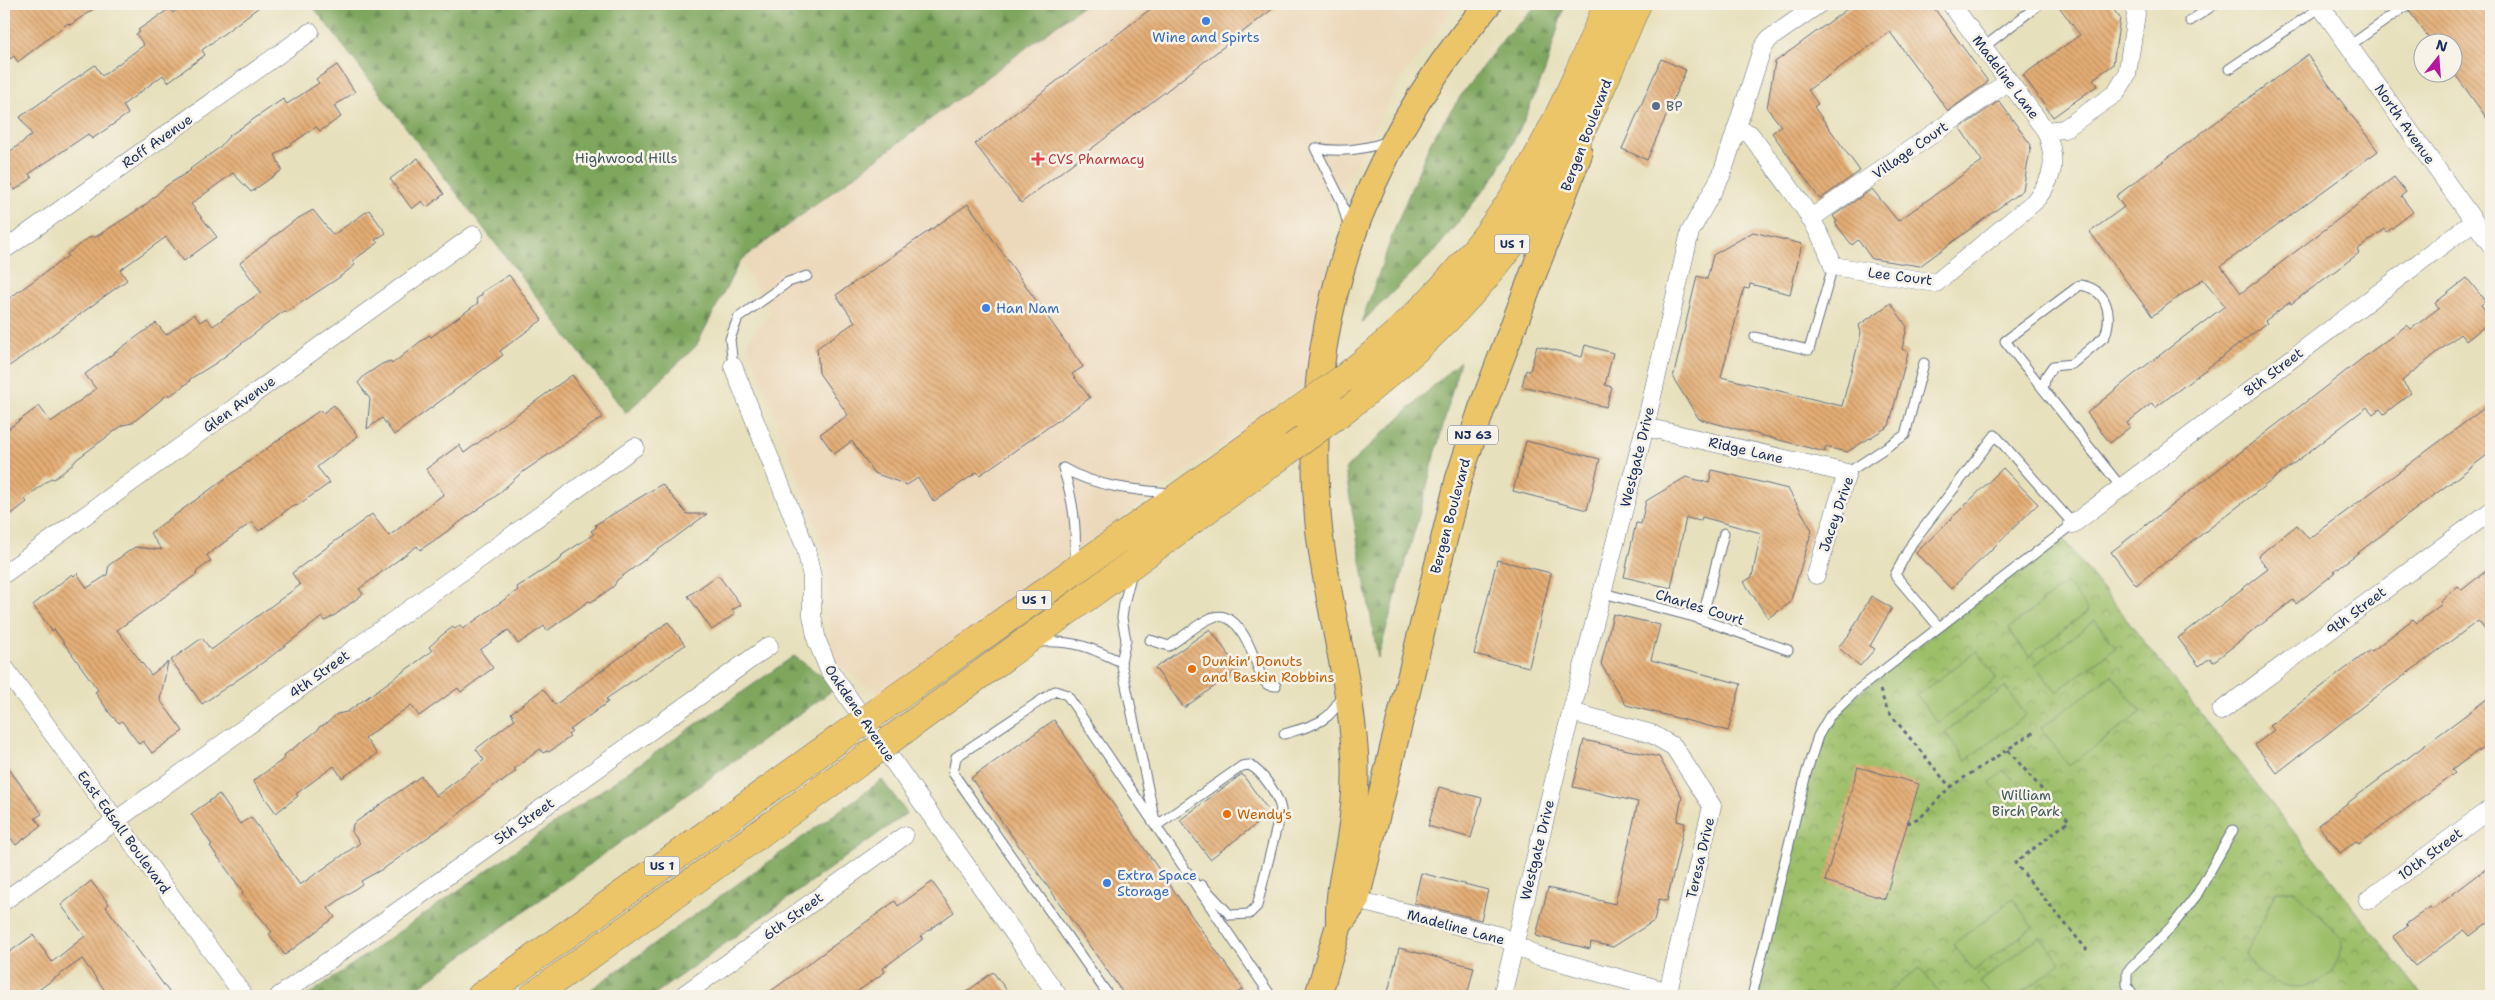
<svg xmlns="http://www.w3.org/2000/svg" width="2495" height="1000" font-family="'Shantell Sans',sans-serif">
  <style>
    .built { fill: #ecd8ba }
    .forest { fill: url(#forest-firs); stroke: #4c6a5e }
    .park { fill: url(#park-crowns); stroke: #5c7764 }
    .pitch { fill: #9dbf69; stroke: #5c7764 }
    .building { fill: url(#building-back-hatch) }
    .lines { fill: none; stroke-linecap: round; stroke-linejoin: round }
    .service-casing { stroke: #626d7f; stroke-width: 11 }
    .minor-casing { stroke: #626d7f; stroke-width: 19 }
    .primary-casing { stroke: #626d7f; stroke-width: 28 }
    .trunk-casing { stroke: #626d7f; stroke-width: 29 }
    .motorway-casing { stroke: #626d7f; stroke-width: 29 }
    .path { stroke: #626d7f; stroke-width: 3; stroke-dasharray: 4 4; stroke-linecap: butt }
    .service { stroke: #fff; stroke-width: 9 }
    .minor { stroke: #fff; stroke-width: 18 }
    .primary { stroke: #edc569; stroke-width: 26 }
    .trunk { stroke: #edc569; stroke-width: 28 }
    .motorway { stroke: #edc569; stroke-width: 28 }
    .motorway-bridge-casing { stroke: #626d7f; stroke-width: 29; stroke-linecap: butt }
    .motorway-bridge { stroke: #edc569; stroke-width: 28 }
    .shop-dot { fill: #3f7fe0; stroke: #f7f3e8; stroke-width: 2 }
    .service-dot { fill: #5c6f8a; stroke: #f7f3e8; stroke-width: 2 }
    .health-dot { fill: #e0444e; stroke: #f7f3e8; stroke-width: 2 }
    .food-dot { fill: #e8710a; stroke: #f7f3e8; stroke-width: 2 }
    .labels { text-anchor: middle; dominant-baseline: central; stroke-width: 5; stroke-linejoin: round; paint-order: stroke }
    .shield { fill: #f7f3e8; stroke: #5d6a87; stroke-width: 1 }
    .shield-label { font-size: 12px; font-weight: bold; fill: #1b2f5e }
    .shop-label { font-size: 14px; fill: #366cbe; stroke: #f7f3e8; text-anchor: start }
    .street-label { font-size: 14px; fill: #1b2f5e; stroke: #f7f3e8 }
    .service-label { font-size: 14px; fill: #4e5e75; stroke: #f7f3e8; text-anchor: start }
    .park-label { font-size: 14px; fill: #425a61; stroke: #f7f3e8 }
    .health-label { font-size: 14px; fill: #be3a42; stroke: #f7f3e8; text-anchor: start }
    .food-label { font-size: 14px; fill: #c56008; stroke: #f7f3e8; text-anchor: start }
  </style>
  <defs>
    <pattern id="forest-firs" width="22" height="20" patternUnits="userSpaceOnUse" patternTransform="scale(1.25)"><rect width="22" height="20" fill="#7ea65d"/><path d="M5 1l3.5 6h-7zM16 11l3.5 6h-7z" fill="#668850"/></pattern>
    <pattern id="park-crowns" width="20" height="18" patternUnits="userSpaceOnUse" patternTransform="scale(1.25)"><rect width="20" height="18" fill="#9dbf69"/><path d="M2 6a3 3 0 1 1 6 0M12 15a3 3 0 1 1 6 0" fill="none" stroke="#7f9c5a"/></pattern>
    <pattern id="building-back-hatch" width="6" height="6" patternUnits="userSpaceOnUse" patternTransform="scale(1.25)"><rect width="6" height="6" fill="#e4ad74"/><path d="M-1 5l2 2M0 0l6 6M5-1l2 2" fill="none" stroke="#b88d62"/></pattern>
  </defs>
  <rect width="100%" height="100%" fill="#f7f3e8"/>
  <filter id="ink" filterUnits="userSpaceOnUse"><feTurbulence type="fractalNoise" baseFrequency=".02" numOctaves="2"/><feDisplacementMap in="SourceGraphic" scale="10" xChannelSelector="R" yChannelSelector="G"/><feConvolveMatrix kernelMatrix="1 2 1 2 8 2 1 2 1" color-interpolation-filters="sRGB"/></filter>
  <filter id="wash" filterUnits="userSpaceOnUse"><feTurbulence type="fractalNoise" baseFrequency=".0096" numOctaves="4" result="noise"/><feDisplacementMap in="SourceGraphic" scale="20" xChannelSelector="R" yChannelSelector="G"/><feGaussianBlur stdDeviation="1.12" result="paint"/><feColorMatrix in="noise" values="0 0 0 0 0 0 0 0 0 0 0 0 0 0 0 0 0 1.4 0 .05"/><feComposite in="paint" operator="in"/></filter>
  <g filter="url(#wash)">
    <rect width="100%" height="100%" fill="#e7e0bc"/>
    <path class="built" d="M1085,4H1457L1399,82L1332,207L1329,236L1330,264L1304,384L880,694L828,657L831,633L828,558L747,342L771,312L740,261Z"/>
    <path class="forest" d="M311,4H1085L740,261L696,346L626,413Z
      M1539,4H1565L1545,71L1522,125L1495,176L1434,252L1361,323L1395,228L1431,141L1466,88L1505,37Z
      M1460,361L1420,512L1378,658L1345,469Z
      M794,656L837,687L406,996H307Z
      M882,780L907,813L652,996H582Z"/>
    <path class="park" d="M2059,534L2423,996H1752L1806,774L1829,717Z"/>
    <path class="pitch" d="M2067,583L2088,611L2029,656L2008,629Z
      M2095,620L2116,647L2056,692L2035,665Z
      M1977,651L1997,679L1938,723L1917,695Z
      M2112,675L2141,712L2069,766L2041,728Z
      M2005,687L2026,715L1966,760L1945,732Z
      M2003,770L2038,802L2026,816L1990,784Z
      M2276,891H2295L2343,940C2337,1000 2269,1000 2246,954Z
      M2013,899L2033,927L1974,971L1953,944Z
      M2040,936L2061,963L2018,996H1992L1980,982Z
      M1920,968L1941,995L1882,996Z"/>
    <g id="blocks">
      <path class="building" d="M16,4H101L70,25L68,23L18,62L14,56L10,59L4,50V13Z
        M185,4H263L202,50L205,55L168,82L163,75L123,105L128,114L92,139L88,134L29,174L32,178L15,190L4,175V156L32,135L20,117L95,65L102,76L144,45L136,34L140,32L138,30L166,11L171,9L173,13Z
        M1157,4H1279L1021,203L975,144Z
        M1854,4H1931L1987,80V83L1948,111L1890,32L1808,90L1818,104L1814,107L1860,171L1820,199L1772,133L1781,126L1767,108L1775,62Z
        M2057,4H2109L2120,18L2113,65L2093,79L2098,85L2053,117L2023,75L2080,35Z
        M2412,4H2491V124L2452,70V42H2432L2409,11Z
        M2307,55L2378,151L2221,266L2241,293L2394,177L2406,192L2401,196L2413,212L2387,232L2385,229L2357,250L2359,253L2291,304L2290,302L2265,321L2267,323L2155,408L2152,403L2127,423L2130,427L2110,443L2087,413L2132,376L2225,306L2203,279L2152,316L2090,232L2124,207L2116,196Z
        M1661,59L1686,70L1647,160L1622,149Z
        M337,65L355,92L334,106L341,117L320,131L316,127L275,155L282,170L251,192L233,173L191,204L217,237L184,261L166,237L120,270L127,280L4,370V302L68,256L67,254L83,242L92,236L94,238L144,206L166,186L191,170L190,169L219,148L229,136L283,99L287,104L319,83L316,79Z
        M1999,101L2031,145L2023,190L1920,266L1872,259L1858,240L1852,245L1835,223L1837,222L1833,216L1872,189L1898,221L1982,161L1960,128Z
        M418,158L444,194L427,207L422,201L412,209L390,179Z
        M968,204L1083,367L1072,374L1090,398L980,475L977,472L934,502L918,478L907,485L874,473L852,441L834,454L820,434L848,415L819,373L817,348L855,322L836,295Z
        M313,210L333,235L369,210L386,233L375,240L378,243L352,261L355,265L337,279L287,312L284,311L216,363L190,379L189,382L171,395H167L132,423L123,425L77,459L71,466L54,479L51,478L25,499L27,502L4,520V432L39,406L51,422L96,389L85,374L156,323L166,335L194,314L200,322L206,318L213,326L261,292L240,263L295,220Z
        M1753,232L1802,244L1790,294L1750,284L1749,289L1744,288L1721,377L1842,406L1861,333L1859,325L1891,303L1907,327L1902,349L1908,352L1889,426L1847,452L1825,447V452L1699,419L1673,378L1697,276L1707,279L1713,255Z
        M509,275L542,320L500,351L503,355L394,435L382,418L367,429L370,399L358,383L364,376L382,364L390,361L392,364L421,341L429,335L431,337L478,303L476,299L482,295V292Z
        M2467,278L2485,301L2481,305L2491,318V321L2466,341L2460,334L2402,381L2411,393L2384,414L2380,409L2373,414L2367,407L2136,585L2111,552L2368,354L2407,325L2411,329L2439,308L2435,303Z
        M1585,345L1613,353L1605,385L1612,387L1606,407L1522,386L1526,370L1530,371L1537,346L1582,357Z
        M572,375L603,417L520,474L496,496L435,540L420,550L417,546L359,589L363,594L335,615L325,621L322,617L265,661L202,704L171,660L202,638L211,650L300,585L292,573L372,514L389,536L444,494L426,469L459,445L464,453Z
        M2491,403V452L2334,571L2336,572L2296,604L2293,600L2213,662L2210,658L2199,666L2178,638L2268,569L2258,556L2297,525L2309,539Z
        M334,405L358,436L317,467L330,483L298,505L291,507L259,531L252,522L207,555L211,561L196,572L197,574L117,630L151,675L168,662L160,700L183,731L152,753L143,741L139,744L122,721L119,723L111,715L95,692L98,690L54,629L52,631L33,605L72,574L74,576L77,573L87,588L107,575L109,565L135,547L162,550L150,533L320,410L323,413Z
        M1526,441L1600,459L1587,510L1513,491Z
        M2003,468L2038,504L1951,589L1916,553Z
        M1712,470L1788,489L1812,530L1790,603L1768,618L1744,582L1752,577L1761,533L1702,517L1701,521L1686,518L1671,588L1624,577L1636,523L1641,524L1646,501L1686,477L1709,483Z
        M662,484L687,514H707L617,580L614,586L603,594L591,602L589,601L547,631L544,626L518,644L508,630L480,650L493,668L461,692L458,688L419,716L411,705L365,738L377,754L342,778L334,766L296,794L298,796L276,813L253,781L285,758L283,756L318,730L319,727L326,724L337,714L347,712L432,651L429,647L442,635L453,627L455,629L460,625L463,629L518,590L517,587L561,559L562,555L594,534L591,531L597,527L595,525Z
        M1497,560L1551,573L1529,667L1474,654Z
        M2491,567V637L2478,621L2367,703L2277,773L2255,745L2274,730L2270,726L2370,650L2372,651L2413,619L2417,623L2442,604L2440,601L2458,586L2462,590Z
        M718,575L741,605L732,610L735,614L712,630L688,596Z
        M1871,596L1892,608L1870,646L1875,649L1860,666L1838,647L1849,635Z
        M1613,614L1660,625L1651,660L1741,684L1728,731L1626,705L1601,664Z
        M668,622L685,645L606,699L608,702L570,730L572,732L568,735L570,737L549,752L547,751L543,753L540,749L514,769L516,771L501,783L500,781L445,825L386,867L361,881L362,884L328,908L335,917L285,955L269,934L272,932L242,895L243,892L210,846L212,845L191,814L219,794L240,824L251,817L300,885L360,843L352,832L353,824L421,776L436,796L484,760L476,749L515,719L511,713L543,689L555,705Z
        M1210,629L1239,669L1184,708L1155,668Z
        M2491,696V741L2452,770L2455,773L2359,844L2356,841L2340,853L2318,825Z
        M1054,720L1243,989L1233,996H1125L971,778Z
        M1584,740L1659,757L1682,797L1677,821L1685,823L1667,901L1659,899L1654,921L1613,947L1591,942L1590,949L1536,936L1548,888L1615,904L1638,802L1573,787Z
        M4,762L42,814L35,818L41,826L16,845L4,830Z
        M1858,767L1919,784L1885,899L1825,881Z
        M1242,774L1269,811L1256,820L1258,823L1210,859L1180,820Z
        M1439,787L1482,798L1471,838L1428,826Z
        M2491,865V920L2470,936L2464,930L2415,966L2393,937L2408,926L2406,924L2430,907L2432,910Z
        M1421,873L1488,890L1481,920L1414,903Z
        M91,881L109,904L106,907L172,996H109L82,959L30,996H4V956L33,935L52,962L85,936L61,905Z
        M932,882L954,912L921,936L923,939L883,968L885,972L851,996H764L895,901L898,906Z
        M1399,948L1474,967L1467,996H1387Z
        M993,972L1011,996H961Z"/>
    </g>
  </g>
  <g filter="url(#ink)">
    <use href="#blocks" fill-opacity="0" stroke="#626d7f" stroke-width="1"/>
    <g class="lines">
      <defs>
        <path id="service" d="M2190,21L2215,4
          M2349,46L2406,6
          M1984,47L2037,6
          M2229,69L2321,7
          M1315,148L1341,200L1349,228
          M1315,148C1341,153 1364,150 1389,141
          M1755,337L1809,350L1833,266
          M733,366L730,339L738,318L788,282L807,276
          M2043,389L2046,376L2053,366L2072,364L2105,336C2113,313 2107,289 2080,285L2005,341L2121,487
          M1063,468C1096,487 1133,490 1171,493
          M1063,468C1073,499 1078,532 1074,564
          M1847,473L1905,435L1924,363
          M1132,572L1124,604L1122,618L1126,640L1121,662L1155,821
          M1603,593L1694,617L1788,650
          M1702,619L1724,533
          M1150,640L1169,646C1182,638 1197,624 1211,618C1240,606 1255,660 1262,679L1268,685L1276,686
          M1038,642C1075,640 1089,647 1121,662
          M1284,734C1307,727 1333,723 1340,696
          M1156,826L1242,766L1249,765C1262,771 1279,796 1281,810L1257,906L1249,914L1230,915L1202,885
          M1109,996L953,773L956,757L1055,691L1067,695L1271,996
          M1752,996L1806,774L1818,736L1829,717L1855,692L2073,524L1995,435L1912,543L1895,575L1939,627
          M2134,996L2127,985V972L2173,925L2196,896L2233,830"/>
        <path id="minor" d="M1951,4L2046,131L2064,129L2116,93L2127,75L2136,14L2134,4
          M2319,4L2491,245
          M1736,129L1750,134C1779,175 1818,218 1833,266L1936,283L2034,202C2055,177 2057,161 2046,131
          M1810,219L2009,81
          M4,250L310,32
          M733,366L806,549L812,577V615L817,641L829,670L1058,996
          M1645,427L1847,473L1816,575
          M2073,524L2474,221
          M4,574L474,235
          M4,667L244,996
          M2221,711L2491,511
          M1571,712L1652,734L1674,747L1712,806L1667,996
          M1356,900L1500,936L1535,955L1669,992
          M2368,900L2491,808
          M4,901L635,447
          M279,996L769,646
          M682,996L904,836
          M1502,996L1560,756L1645,427L1690,232L1722,174L1762,49L1769,39L1819,4"/>
        <path id="primary" d="M1339,922C1338,895 1344,872 1349,845C1354,815 1357,784 1355,754C1350,677 1327,604 1319,529C1299,326 1359,159 1488,4
          M1318,996L1339,925L1356,900L1459,478L1482,408L1579,154"/>
        <path id="trunk" d="M1625,32L1637,4"/>
        <path id="motorway" d="M1343,379C1423,316 1492,242 1540,152C1566,104 1587,54 1608,4
          M1341,412C1423,349 1495,278 1549,189C1580,140 1602,86 1625,32
          M885,706L1295,413
          M904,730L1293,447
          M481,996L843,736
          M533,996L861,761"/>
      </defs>
      <use href="#service" class="service-casing"/>
      <use href="#minor" class="minor-casing"/>
      <use href="#primary" class="primary-casing"/>
      <use href="#trunk" class="trunk-casing"/>
      <use href="#motorway" class="motorway-casing"/>
      <path class="path" d="M1880,690L1887,710L1950,787L2034,732
        M2008,750L2069,821L2015,863L2087,950
        M1907,823L1921,817L1950,787"/>
      <use href="#service" class="service"/>
      <use href="#minor" class="minor"/>
      <use href="#primary" class="primary"/>
      <use href="#trunk" class="trunk"/>
      <use href="#motorway" class="motorway"/>
      <defs>
        <path id="motorway-bridge" d="M1295,413L1343,379
          M1293,447L1341,412
          M843,736L885,706
          M861,761L904,730"/>
      </defs>
      <use href="#motorway-bridge" class="motorway-bridge-casing"/>
      <use href="#motorway-bridge" class="motorway-bridge"/>
    </g>
  </g>
  <g class="shop-dot">
    <circle cx="1206" cy="21" r="5"/>
    <circle cx="986" cy="308" r="5"/>
    <circle cx="1107" cy="883" r="5"/>
  </g>
  <circle class="service-dot" cx="1656" cy="106" r="5"/>
  <path class="health-dot" d="M1035.5 151.5h5v5h5v5h-5v5h-5v-5h-5v-5h5z"/>
  <g class="food-dot">
    <circle cx="1192" cy="669" r="5"/>
    <circle cx="1227" cy="814" r="5"/>
  </g>
  <g class="labels">
    <g class="shield">
      <rect x="1494.5" y="234.5" width="35" height="19" rx="4"/>
      <rect x="1448" y="425.5" width="50" height="19" rx="4"/>
      <rect x="1016.5" y="590.5" width="35" height="19" rx="4"/>
      <rect x="644.5" y="856.5" width="35" height="19" rx="4"/>
    </g>
    <g class="shield-label">
      <text x="1512" y="244">US 1</text>
      <text x="1473" y="435">NJ 63</text>
      <text x="1034" y="600">US 1</text>
      <text x="662" y="866">US 1</text>
    </g>
    <g class="shop-label">
      <text x="1206" y="37" text-anchor="middle">Wine and Spirts</text>
      <text x="996" y="308">Han Nam</text>
      <text x="1117" y="875">Extra Space<tspan x="1117" dy="16">Storage</tspan></text>
    </g>
    <g class="street-label">
      <text transform="translate(2006 77) rotate(53)">Madeline Lane</text>
      <text transform="translate(2405 124) rotate(55)">North Avenue</text>
      <text transform="translate(1586 135) rotate(-69)">Bergen Boulevard</text>
      <text transform="translate(157 141) rotate(-35)">Roff Avenue</text>
      <text transform="translate(1910 150) rotate(-35)">Village Court</text>
      <text transform="translate(1900 276) rotate(7)">Lee Court</text>
      <text transform="translate(2273 372) rotate(-37)">8th Street</text>
      <text transform="translate(239 404) rotate(-36)">Glen Avenue</text>
      <text transform="translate(1746 450) rotate(13)">Ridge Lane</text>
      <text transform="translate(1637 457) rotate(-76)">Westgate Drive</text>
      <text transform="translate(1836 514) rotate(-71)">Jacey Drive</text>
      <text transform="translate(1450 516) rotate(-75)">Bergen Boulevard</text>
      <text transform="translate(1700 607) rotate(17)">Charles Court</text>
      <text transform="translate(2356 611) rotate(-37)">9th Street</text>
      <text transform="translate(319 674) rotate(-36)">4th Street</text>
      <text transform="translate(860 713) rotate(56)">Oakdene Avenue</text>
      <text transform="translate(524 821) rotate(-35)">5th Street</text>
      <text transform="translate(124 832) rotate(54)">East Edsall Boulevard</text>
      <text transform="translate(1537 850) rotate(-76)">Westgate Drive</text>
      <text transform="translate(2430 854) rotate(-37)">10th Street</text>
      <text transform="translate(1700 858) rotate(-77)">Teresa Drive</text>
      <text transform="translate(793 916) rotate(-36)">6th Street</text>
      <text transform="translate(1456 927) rotate(15)">Madeline Lane</text>
    </g>
    <g class="service-label">
      <text x="1666" y="106">BP</text>
    </g>
    <g class="park-label">
      <text x="626" y="158">Highwood Hills</text>
      <text x="2026" y="795">William<tspan x="2026" dy="16">Birch Park</tspan></text>
    </g>
    <g class="health-label">
      <text x="1048" y="159">CVS Pharmacy</text>
    </g>
    <g class="food-label">
      <text x="1202" y="661">Dunkin' Donuts<tspan x="1202" dy="16">and Baskin Robbins</tspan></text>
      <text x="1237" y="814">Wendy's</text>
    </g>
  </g>
  <rect width="2495" height="1000" fill="none" stroke="#f7f3e8" stroke-width="20"/>
  <g transform="translate(2438 58) rotate(17)"><circle r="24" fill="#f7f3e8" stroke="#9fa5b1"/>
  <path d="M0-4L9 19L0 12L-9 19Z" fill="#b5179e"/>
  <text y="-8" font-size="14" font-weight="bold" text-anchor="middle" fill="#1b2f5e">N</text>
  </g>
</svg>
